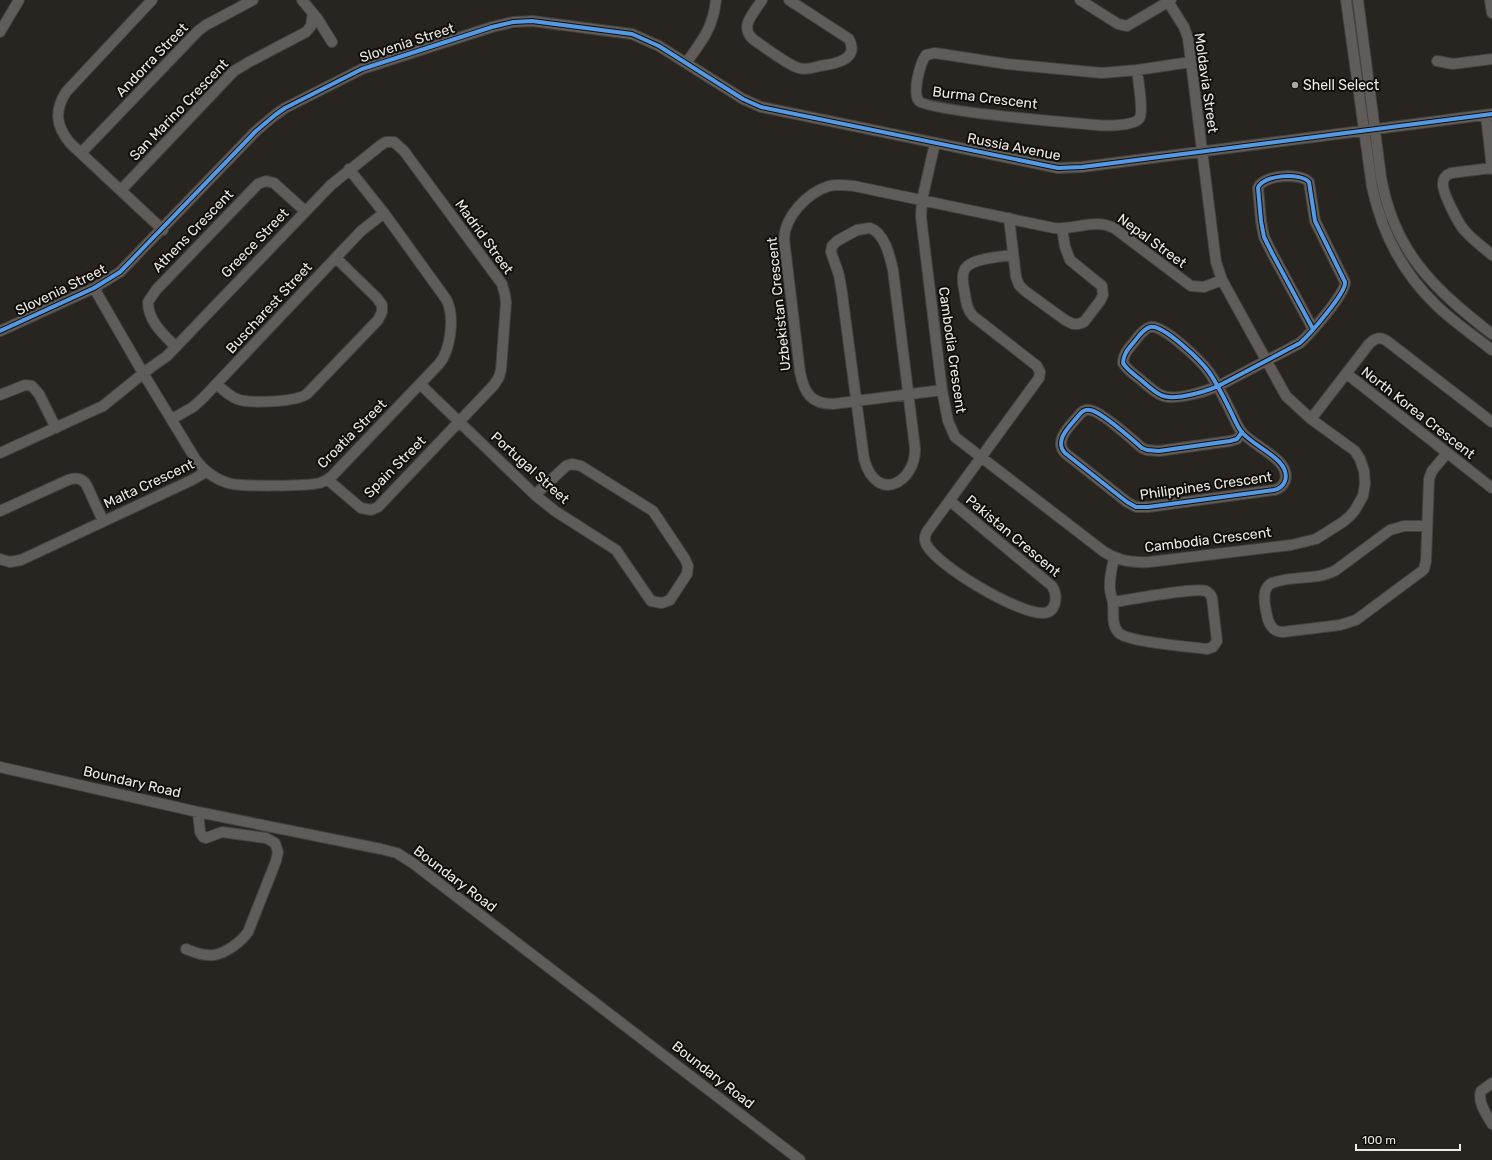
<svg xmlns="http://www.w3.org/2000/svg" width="1492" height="1160" font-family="Rubik,sans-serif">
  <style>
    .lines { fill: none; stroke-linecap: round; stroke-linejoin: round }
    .minor-casing { stroke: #44413e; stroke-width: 12 }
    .minor { stroke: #5f5c59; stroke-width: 10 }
    .cycleway-casing { stroke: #110f0b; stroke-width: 6 }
    .cycleway { stroke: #5399e6; stroke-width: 4 }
    .poi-dot { fill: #a9a59f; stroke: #110f0b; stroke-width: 1.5 }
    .labels { text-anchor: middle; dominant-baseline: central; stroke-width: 4; stroke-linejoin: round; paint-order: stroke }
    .street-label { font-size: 14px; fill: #eeeae4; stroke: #110f0b }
    .poi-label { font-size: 14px; fill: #eeeae4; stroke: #110f0b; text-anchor: start }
  </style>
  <rect width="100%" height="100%" fill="#282420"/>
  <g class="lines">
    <defs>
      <path id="minor" d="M152,0L66,92C54,111 56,126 70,143L163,230
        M302,0L317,18L332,42
        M762,0C754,13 738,27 754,40C765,47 787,65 799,68C805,70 813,68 820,66C834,64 860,60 849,39L789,0
        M1080,0L1118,24L1127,26L1171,0
        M1346,0L1372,187C1382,233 1401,271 1435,304C1452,321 1473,335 1492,350
        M1358,0L1381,177C1394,252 1434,289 1492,334
        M1490,0L1492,13
        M0,32L19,0
        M1437,61L1453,64L1492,59
        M686,63C702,41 713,28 716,0
        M1137,70C1138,80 1144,113 1139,119C1133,126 1105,126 1096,125C1073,123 928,111 919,101C912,93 920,63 926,55L935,53L1007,64L1102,73L1137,70L1191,62
        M1486,115L1492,169
        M935,143L922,200L921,217L942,390L948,421L955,437L1103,551C1117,561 1132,563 1149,562L1291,545L1316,539L1343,522L1350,516L1355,510L1363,496L1365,483L1364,471L1360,459L1355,451L1311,419L1286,396L1222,280L1216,262L1188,38L1184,27L1167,0
        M81,153L198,31L206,25L253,0
        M1492,168L1451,173C1446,175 1442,179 1443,185C1443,193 1459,226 1466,232C1474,241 1483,247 1492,255
        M121,190L234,71L249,62L306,32L311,26L313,13
        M1009,218L1016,277L1019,285L1025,291L1065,320L1073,324H1078L1084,322L1100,301L1103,295L1102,286L1070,260L1065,247L1062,228
        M870,228C885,233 890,257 893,270L915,448C916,482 877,505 864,459L842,293L839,275L831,252L832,246L837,241L857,230Z
        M94,288L143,373L196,460C204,471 215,479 228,483C240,487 307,486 320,483C325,481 329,479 333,475L439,364C451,350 455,315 446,299L384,213L349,169
        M0,331L94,288L120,272L256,131L275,115L285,108L362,69L492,27L513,22L532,21L632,34L659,46L743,99L761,107L1058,168L1082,167L1492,114
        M176,347C163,334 148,321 148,302L156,290L258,184L266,181L274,183L305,211
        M1347,374L1492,488
        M217,384C223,390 229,396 237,399C250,404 296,402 307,394L378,320L382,312V305L377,298L336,258
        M420,384L535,495L555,511L616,550L651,601L662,603L670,600L687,574L688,566L685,559L653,511L581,466L572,464L566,466L535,495
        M942,390L833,404C811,404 804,393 800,372L784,239C785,216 807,193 829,186C837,184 845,185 854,186L1054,228C1075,230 1095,218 1114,228L1191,286L1204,287L1222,280
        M0,395L25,385L32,386L39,394L56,428
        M172,419L193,407L203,398L361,231L384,213
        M1311,419L1369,344C1375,338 1380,336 1387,341L1492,422
        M1242,432L1237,439L1230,441L1159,451L1147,450L1142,448C1133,440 1100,411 1090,410C1085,409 1082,411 1079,415C1071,425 1053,440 1065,453L1127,502L1136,507H1148L1274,490C1279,489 1283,486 1285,481C1292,459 1251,446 1241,431C1237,426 1234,418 1231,412C1224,398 1218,385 1209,372C1201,361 1163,324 1150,327C1143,329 1138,337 1134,342C1129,348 1123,354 1123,363C1127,370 1135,375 1141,380C1147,385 1154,392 1161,395C1174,402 1212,390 1224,383L1300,343C1309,335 1347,292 1345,282L1315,221L1309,182C1300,172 1262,175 1258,188L1261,221L1264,237L1272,253L1313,329
        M0,453L103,406L150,368L167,356L331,185L381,145L386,142H394L404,151L502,284L505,295L506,303L501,370L499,377L494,385L378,507L371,510L361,508L328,480
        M950,501L1052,586C1058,595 1057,614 1042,613C1017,613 937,566 926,544C924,539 925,534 928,530L1039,378L1040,372L1037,366L973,316C966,309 966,299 964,289C963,284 962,276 964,271C968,258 1001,257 1013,255
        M0,511L68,480C76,477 83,478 87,486L103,521
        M1427,526H1404L1390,530L1336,570C1317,581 1291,575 1272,583C1269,584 1266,588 1265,592C1263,600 1266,611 1268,620C1271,628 1275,632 1283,632L1340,625L1356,620L1422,571L1424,569L1426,561L1429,479L1432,471L1447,453
        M0,559L10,562L21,560L192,480L206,472
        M1113,602C1130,600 1194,587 1206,591C1210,593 1211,595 1212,598L1217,641L1213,647L1207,649C1192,647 1128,642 1119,633C1111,625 1114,613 1113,604C1113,599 1110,594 1110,589C1109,578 1112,568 1114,558
        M0,767L198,812L381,849L397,853L414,864L800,1160
        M186,949C195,953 205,956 214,955C226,953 241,942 248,932L276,861L278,852L275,843L266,838L222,832L206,838L203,837L200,832L198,812
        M1492,1083L1481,1091C1477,1102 1487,1115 1492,1124"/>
    </defs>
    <use href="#minor" class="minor-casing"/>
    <use href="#minor" class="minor"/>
    <defs>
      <path id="cycleway" d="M0,331L94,288L120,272L256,131L275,115L285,108L362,69L492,27L513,22L532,21L632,34L659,46L743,99L761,107L1058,168L1082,167L1492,114
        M1242,432L1237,439L1230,441L1159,451L1147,450L1142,448C1133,440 1100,411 1090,410C1085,409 1082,411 1079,415C1071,425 1053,440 1065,453L1127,502L1136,507H1148L1274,490C1279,489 1283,486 1285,481C1292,459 1251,446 1241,431C1237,426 1234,418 1231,412C1224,398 1218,385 1209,372C1201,361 1163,324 1150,327C1143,329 1138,337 1134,342C1129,348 1123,354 1123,363C1127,370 1135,375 1141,380C1147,385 1154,392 1161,395C1174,402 1212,390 1224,383L1300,343C1309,335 1347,292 1345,282L1315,221L1309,182C1300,172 1262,175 1258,188L1261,221L1264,237L1272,253L1313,329"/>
    </defs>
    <use href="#cycleway" class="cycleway-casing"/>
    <use href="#cycleway" class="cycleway"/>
  </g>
  <circle class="poi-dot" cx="1295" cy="85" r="4"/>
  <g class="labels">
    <g class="street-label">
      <text transform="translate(407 43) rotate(-18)">Slovenia Street</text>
      <text transform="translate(152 60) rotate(-46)">Andorra Street</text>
      <text transform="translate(1206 83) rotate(82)">Moldavia Street</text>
      <text transform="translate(985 98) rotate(7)">Burma Crescent</text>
      <text transform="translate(179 110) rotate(-46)">San Marino Crescent</text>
      <text transform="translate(1014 147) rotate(11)">Russia Avenue</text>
      <text transform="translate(193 231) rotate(-46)">Athens Crescent</text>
      <text transform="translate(484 237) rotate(54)">Madrid Street</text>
      <text transform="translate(1152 241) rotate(36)">Nepal Street</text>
      <text transform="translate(255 243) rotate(-46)">Greece Street</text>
      <text transform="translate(61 290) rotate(-26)">Slovenia Street</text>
      <text transform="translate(779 304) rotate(-96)">Uzbekistan Crescent</text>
      <text transform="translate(269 308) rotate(-47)">Buscharest Street</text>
      <text transform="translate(952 350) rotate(82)">Cambodia Crescent</text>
      <text transform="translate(1418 413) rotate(38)">North Korea Crescent</text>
      <text transform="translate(352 434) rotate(-45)">Croatia Street</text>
      <text transform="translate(395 467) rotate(-45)">Spain Street</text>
      <text transform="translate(530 468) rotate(42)">Portugal Street</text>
      <text transform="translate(149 484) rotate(-25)">Malta Crescent</text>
      <text transform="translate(1206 486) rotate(-8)">Philippines Crescent</text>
      <text transform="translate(1013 536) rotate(40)">Pakistan Crescent</text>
      <text transform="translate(1208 540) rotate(-7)">Cambodia Crescent</text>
      <text transform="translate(132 782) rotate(13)">Boundary Road</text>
      <text transform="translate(455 879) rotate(37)">Boundary Road</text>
      <text transform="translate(713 1075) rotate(38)">Boundary Road</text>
    </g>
    <g class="poi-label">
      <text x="1303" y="85">Shell Select</text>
    </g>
  </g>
  <path d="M1356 1144v6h104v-6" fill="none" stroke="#eeeae4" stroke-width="2"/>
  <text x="1362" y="1144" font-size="12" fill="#eeeae4" stroke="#110f0b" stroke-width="3" paint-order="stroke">100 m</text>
</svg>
